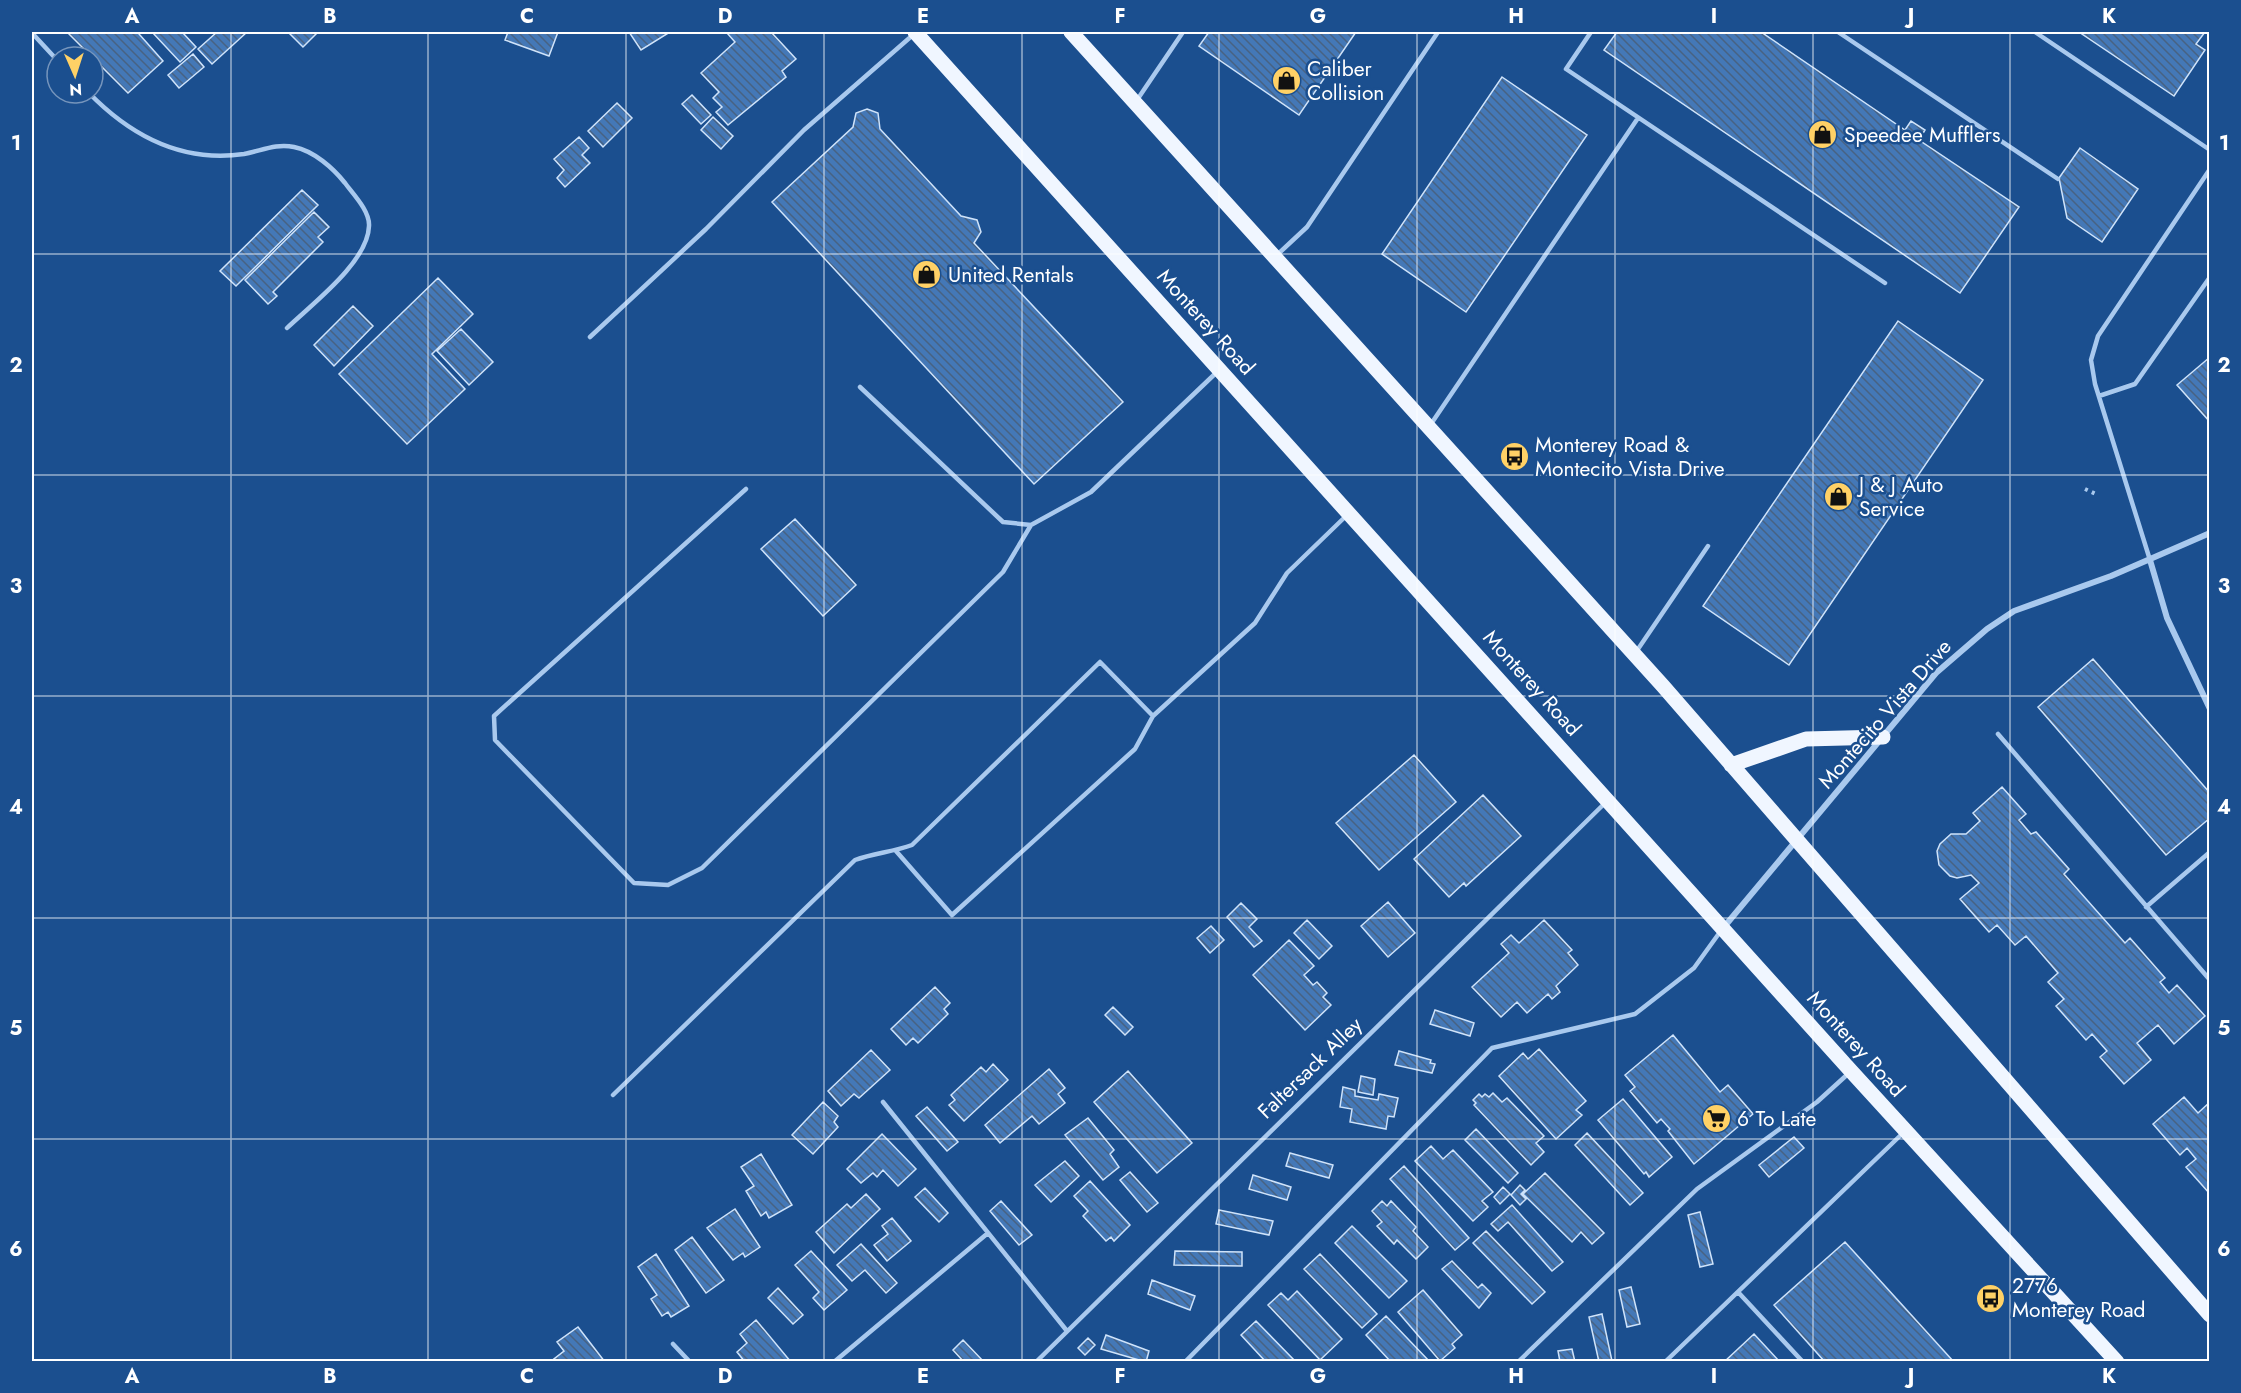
<svg xmlns="http://www.w3.org/2000/svg" width="2241" height="1393" font-family="Jost,sans-serif">
  <style>
    .building { fill: url(#building-back-hatch); stroke: #cfe3fa; stroke-width: 1.5 }
    .lines { fill: none; stroke-linecap: round; stroke-linejoin: round }
    .path { stroke: #a9c9ee; stroke-width: 4; stroke-dasharray: 3 4.5; stroke-linecap: butt }
    .service { stroke: #a9c9ee; stroke-width: 4.5 }
    .minor { stroke: #a9c9ee; stroke-width: 6 }
    .primary { stroke: #f0f6ff; stroke-width: 15 }
    .grid { fill: none; stroke: #fff; stroke-width: 1.5; stroke-opacity: 0.55 }
    .labels { text-anchor: middle; dominant-baseline: central; stroke-width: 5; stroke-linejoin: round; paint-order: stroke }
    .poi-label { font-size: 21px; fill: #fff; stroke: #1b4f8f; text-anchor: start }
    .street-label { font-size: 21px; fill: #fff; stroke: #1b4f8f }
    .neatline { fill: none; stroke: #fff; stroke-width: 2 }
    .grid-label { font-size: 20px; text-anchor: middle; font-weight: bold; fill: #fff }
  </style>
  <defs>
    <pattern id="building-back-hatch" width="6" height="6" patternUnits="userSpaceOnUse" patternTransform="scale(1.5)"><rect width="6" height="6" fill="#4478b7"/><path d="M-1 5l2 2M0 0l6 6M5-1l2 2" fill="none" stroke="#486282"/></pattern>
  </defs>
  <rect width="100%" height="100%" fill="#1b4f8f"/>
  <path class="building" d="M67,32H139V34L163,61L128,93Z
    M152,32H182L196,47L180,62Z
    M217,32H247L212,64L198,49Z
    M288,32H318L303,47Z
    M508,32H558L549,56L505,40Z
    M629,32H670L641,50Z
    M729,32H771L796,59L782,71L786,77L728,125L716,112L722,107L713,98L719,92L701,73L735,42L727,33Z
    M1209,32H1356L1299,115L1199,46Z
    M1617,32H1761L1905,130L1911,121L1925,130L1919,140L2019,207L1960,293L1604,50Z
    M2079,32H2205L2196,44L2205,50L2174,96Z
    M193,54L204,67L179,88L168,75Z
    M1502,77L1587,135L1466,312L1382,254Z
    M692,95L711,115L701,124L682,104Z
    M617,103L632,118L603,147L588,131Z
    M867,109L878,113L880,129L961,216L977,220L981,232L974,243L1123,402L1034,484L772,202L853,127L856,113Z
    M713,117L733,136L721,149L701,130Z
    M579,137L589,148L582,155L590,163L565,187L557,178L564,170L554,159Z
    M2080,148L2138,189L2102,242L2067,218L2059,178Z
    M302,190L318,205L236,286L220,271Z
    M314,212L329,227L318,237L323,242L273,292L277,296L268,304L245,280Z
    M438,278L473,314L432,354L465,389L407,444L339,374Z
    M353,306L373,326L334,366L314,345Z
    M1898,321L1983,380L1789,665L1703,606Z
    M461,329L493,362L469,385L437,351Z
    M2210,357V422L2177,385Z
    M795,519L856,585L823,616L761,549Z
    M2093,659L2210,793V818L2166,855L2038,707Z
    M1414,755L1456,802L1379,870L1336,823Z
    M2002,787L2026,814L2019,820L2031,834L2036,832L2069,869L2064,874L2125,943L2130,938L2165,978L2160,982L2169,993L2177,985L2205,1016L2174,1044L2158,1025L2137,1043L2151,1060L2124,1084L2100,1057L2107,1051L2092,1034L2086,1040L2056,1006L2064,999L2048,982L2058,973L2026,936L2015,945L1997,925L1989,932L1960,899L1979,883L1971,875L1957,878L1950,876L1939,865L1937,851L1940,844L1951,834H1966L1980,821L1973,813Z
    M1483,795L1521,836L1466,886L1464,883L1449,897L1414,859Z
    M1388,902L1415,933L1388,957L1361,926Z
    M1241,903L1257,919L1249,927L1262,941L1254,947L1227,917Z
    M1307,920L1332,946L1319,959L1294,933Z
    M1544,920L1572,950L1568,953L1578,965L1556,986L1560,992L1552,999L1548,994L1527,1013L1517,1002L1501,1017L1472,987L1509,953L1501,944L1511,935L1519,943Z
    M1211,926L1224,940L1210,953L1197,938Z
    M1289,940L1314,966L1304,975L1313,985L1317,982L1327,993L1323,997L1331,1005L1305,1030L1253,975Z
    M935,987L950,1003L944,1009L948,1014L918,1043L913,1038L906,1045L891,1029Z
    M1113,1007L1133,1027L1125,1035L1105,1015Z
    M1435,1010L1474,1023L1470,1036L1430,1024Z
    M1673,1035L1720,1092L1728,1085L1753,1114L1694,1164L1668,1131L1670,1129L1661,1119L1657,1123L1630,1091L1635,1087L1625,1075Z
    M1539,1049L1586,1101L1576,1110L1582,1115L1556,1139L1499,1076L1523,1053L1528,1059Z
    M871,1050L890,1070L859,1098L854,1094L841,1106L828,1091Z
    M1399,1051L1431,1060L1430,1063L1435,1064L1432,1073L1395,1065Z
    M993,1064L1008,1080L964,1121L949,1105L955,1100L951,1095L981,1067L986,1072Z
    M1049,1069L1065,1088L1058,1094L1065,1103L1039,1124L1032,1116L1000,1143L985,1125Z
    M1128,1071L1192,1143L1157,1173L1094,1102Z
    M1361,1076L1375,1079L1373,1095L1358,1092Z
    M1343,1087L1355,1090V1096L1378,1100L1379,1094L1398,1098L1394,1117L1388,1116L1386,1129L1350,1122L1352,1109L1340,1107Z
    M1493,1093L1502,1102L1507,1098L1544,1136L1536,1143L1544,1152L1531,1165L1474,1105L1476,1103L1473,1100L1479,1094L1482,1097L1485,1094L1489,1097Z
    M2184,1097L2198,1113L2210,1102V1194L2186,1167L2196,1159L2187,1148L2180,1155L2153,1124Z
    M1623,1099L1672,1157L1649,1177L1646,1172L1644,1174L1598,1120Z
    M823,1102L838,1116L834,1122L838,1127L813,1154L792,1135Z
    M927,1107L958,1142L947,1151L916,1116Z
    M1088,1118L1114,1150L1110,1154L1119,1167L1103,1180L1065,1135Z
    M1476,1129L1518,1173L1508,1183L1465,1140Z
    M1587,1133L1643,1193L1630,1205L1575,1145Z
    M882,1134L916,1169L898,1186L883,1170L877,1177L873,1173L861,1183L847,1169Z
    M1794,1137L1804,1148L1769,1177L1759,1165Z
    M1431,1146L1443,1159L1453,1150L1493,1192L1482,1201L1488,1207L1473,1221L1415,1161Z
    M1290,1153L1333,1165L1329,1178L1286,1166Z
    M761,1154L792,1205L769,1218L766,1212L761,1216L746,1191L754,1186L741,1167Z
    M1065,1161L1079,1176L1051,1202L1035,1185Z
    M1404,1166L1469,1238L1455,1250L1390,1179Z
    M1130,1172L1158,1203L1147,1212L1120,1180Z
    M1545,1173L1604,1233L1592,1244L1581,1232L1572,1242L1523,1194Z
    M1253,1175L1291,1187L1287,1200L1249,1189Z
    M1090,1181L1130,1225L1114,1241L1111,1237L1106,1241L1083,1216L1088,1211L1074,1196Z
    M1520,1185L1525,1190L1521,1194L1526,1199L1520,1205L1511,1195Z
    M1503,1187L1510,1194L1500,1204L1494,1197Z
    M925,1188L948,1213L939,1222L915,1197Z
    M866,1194L880,1209L834,1253L816,1232L847,1204L851,1208Z
    M1001,1201L1032,1235L1019,1245L990,1211Z
    M1382,1201L1387,1206L1391,1201L1416,1227L1413,1231L1428,1247L1416,1259L1397,1240L1394,1244L1377,1226L1382,1222L1372,1211Z
    M1512,1205L1563,1262L1552,1271L1508,1222L1498,1231L1491,1224Z
    M735,1209L760,1247L745,1257L743,1253L733,1260L707,1228Z
    M1219,1210L1273,1221L1269,1235L1216,1224Z
    M1700,1212L1713,1264L1700,1267L1688,1215Z
    M892,1218L911,1241L887,1261L874,1245L888,1234L882,1226Z
    M1352,1226L1407,1281L1389,1298L1335,1243Z
    M1486,1231L1545,1292L1532,1304L1473,1243Z
    M692,1237L724,1280L706,1293L675,1250Z
    M1845,1242L1954,1362H1825L1774,1305Z
    M861,1244L897,1283L886,1293L865,1270L852,1281L837,1265Z
    M811,1251L847,1290L824,1310L813,1298L819,1292L795,1265Z
    M1175,1251L1242,1252V1266L1174,1265Z
    M656,1254L689,1306L671,1317L668,1312L662,1316L651,1299L657,1295L638,1267Z
    M1320,1254L1377,1314L1362,1328L1304,1269Z
    M1452,1261L1478,1288L1482,1284L1491,1293L1479,1308L1442,1269Z
    M1152,1280L1195,1296L1190,1310L1148,1294Z
    M1631,1287L1640,1324L1627,1327L1619,1290Z
    M778,1288L803,1315L793,1324L768,1298Z
    M1423,1290L1462,1335L1452,1344L1455,1348L1440,1361L1398,1312Z
    M1297,1291L1342,1339L1320,1360L1268,1305L1281,1293L1288,1300Z
    M1602,1314L1612,1361L1611,1362H1599L1589,1317Z
    M1386,1316L1430,1362H1391L1366,1335Z
    M756,1320L791,1362H745L737,1352L747,1343L740,1334Z
    M1256,1321L1296,1362H1266L1241,1335Z
    M578,1327L605,1362H550L564,1351L557,1342Z
    M1754,1334L1780,1362H1724Z
    M1106,1335L1149,1351L1146,1362L1101,1349Z
    M1088,1338L1095,1345L1085,1355L1078,1348Z
    M963,1340L984,1362H964L953,1350Z
    M1572,1349L1575,1362H1560L1558,1351Z"/>
  <g class="lines">
    <path class="path" d="M2085,489L2098,495"/>
    <path class="service" d="M1591,32L1566,69L1885,283
      M1838,32L2058,179
      M2035,32L2210,150
      M32,33L57,60
      M89,93C131,136 182,163 244,154C261,151 276,143 294,147C314,151 333,168 345,183C353,194 370,211 369,226C368,262 312,304 287,328
      M1137,100L1183,32
      M1277,255L1307,227L1438,32
      M590,337L706,229L804,130L914,34
      M860,387L1003,522L1031,525L1091,492L1218,371
      M2099,396L2135,384L2210,277
      M1431,424L1638,118
      M746,489L494,716L495,740L634,883L668,885L702,868L1003,572L1031,525
      M2150,560L2095,384L2091,360L2098,336L2210,169
      M1636,652L1708,546
      M1998,734L2210,980
      M896,851L952,915L1135,749L1153,716L1255,623L1287,573L1346,516
      M2146,907L2210,852
      M613,1095L855,860C874,853 893,852 912,845L1100,662L1153,716
      M883,1102L1067,1331
      M1738,1292L1803,1362
      M673,1344L690,1362
      M834,1362L988,1233
      M1036,1362L1605,803
      M1185,1362L1492,1048L1635,1014L1694,968L1720,932
      M1518,1362L1697,1189L1817,1102L1849,1073
      M1665,1362L1904,1132"/>
    <path class="minor" d="M2150,560L2167,618L2210,709
      M1724,927L1936,673L1987,629L2014,611L2111,576L2210,533"/>
    <path class="primary" d="M915,32L1851,1071L2117,1362
      M1071,32L1663,686L2210,1315
      M1731,765L1806,739L1883,737"/>
  </g>
  <path class="grid" d="M231,32V1362M428,32V1362M626,32V1362M824,32V1362M1022,32V1362M1219,32V1362M1417,32V1362M1615,32V1362M1813,32V1362M2010,32V1362M32,254H2210M32,475H2210M32,696H2210M32,918H2210M32,1139H2210"/>
  <defs>
    <symbol id="shop-disc" viewBox="-11 -11 22 22"><circle r="9.5" fill="#ffd166" stroke="#1b4f8f"/><path d="M-5-2.5h2.3a2.7 3.5 0 0 1 5.4 0H5L5.5 6h-11ZM-1.5-2.5h3a1.5 2.3 0 0 0-3 0Z" fill="#111"/></symbol>
    <symbol id="bus-disc" viewBox="-11 -11 22 22"><circle r="9.5" fill="#ffd166" stroke="#1b4f8f"/><path d="M-5-6H5V4H4V6H2V4H-2V6H-4V4H-5ZM-3.5-4V0h7V-4ZM-3.5 1.2v1.5H-2V1.2ZM2 1.2v1.5H3.5V1.2Z" fill="#111"/></symbol>
    <symbol id="supermarket-disc" viewBox="-11 -11 22 22"><circle r="9.5" fill="#ffd166" stroke="#1b4f8f"/><path d="M-6-5.5h2.5l.6 2H6L4.5 2H-2.5L-4.4-4H-6ZM-1.5 3.2a1.3 1.3 0 1 0 .1 0ZM3 3.2a1.3 1.3 0 1 0 .1 0Z" fill="#111"/></symbol>
  </defs>
  <g fill-rule="evenodd">
    <use href="#shop-disc" x="1270" y="64" width="33" height="33"/>
    <use href="#shop-disc" x="1806" y="118" width="33" height="33"/>
    <use href="#shop-disc" x="910" y="258" width="33" height="33"/>
    <use href="#bus-disc" x="1498" y="440" width="33" height="33"/>
    <use href="#shop-disc" x="1822" y="480" width="33" height="33"/>
    <use href="#supermarket-disc" x="1700" y="1102" width="33" height="33"/>
    <use href="#bus-disc" x="1974" y="1282" width="33" height="33"/>
  </g>
  <g class="labels">
    <g class="poi-label">
      <text x="1307" y="69">Caliber<tspan x="1307" dy="24">Collision</tspan></text>
      <text x="1844" y="135">Speedee Mufflers</text>
      <text x="948" y="275">United Rentals</text>
      <text x="1535" y="445">Monterey Road &amp;<tspan x="1535" dy="24">Montecito Vista Drive</tspan></text>
      <text x="1859" y="485">J &amp; J Auto<tspan x="1859" dy="24">Service</tspan></text>
      <text x="1737" y="1119">6 To Late</text>
      <text x="2012" y="1286">2776<tspan x="2012" dy="24">Monterey Road</tspan></text>
    </g>
    <g class="street-label">
      <text transform="translate(1206 322) rotate(48)">Monterey Road</text>
      <text transform="translate(1532 683) rotate(48)">Monterey Road</text>
      <text transform="translate(1885 714) rotate(-49)">Montecito Vista Drive</text>
      <text transform="translate(1856 1044) rotate(48)">Monterey Road</text>
      <text transform="translate(1310 1068) rotate(-44)">Faltersack Alley</text>
    </g>
  </g>
  <rect width="2241" height="1393" fill="none" stroke="#1b4f8f" stroke-width="66"/>
  <g transform="translate(75 75) rotate(177)"><circle r="28" fill="#1b4f8f" stroke="#7695bc" stroke-width="1.5"/>
  <path d="M0-4.5L10 22L0 15L-10 22Z" fill="#ffd166"/>
  <text y="-9" font-size="16" font-weight="bold" text-anchor="middle" fill="#ffffff">N</text>
  </g>
  <rect x="33" y="33" width="2175" height="1327" class="neatline"/>
  <g class="grid-label">
    <text x="132" y="23">A</text>
    <text x="330" y="23">B</text>
    <text x="527" y="23">C</text>
    <text x="725" y="23">D</text>
    <text x="923" y="23">E</text>
    <text x="1120" y="23">F</text>
    <text x="1318" y="23">G</text>
    <text x="1516" y="23">H</text>
    <text x="1714" y="23">I</text>
    <text x="1911" y="23">J</text>
    <text x="2109" y="23">K</text>
    <text x="16" y="150">1</text>
    <text x="2224" y="150">1</text>
    <text x="16" y="372">2</text>
    <text x="2224" y="372">2</text>
    <text x="16" y="593">3</text>
    <text x="2224" y="593">3</text>
    <text x="16" y="814">4</text>
    <text x="2224" y="814">4</text>
    <text x="16" y="1035">5</text>
    <text x="2224" y="1035">5</text>
    <text x="16" y="1256">6</text>
    <text x="2224" y="1256">6</text>
    <text x="132" y="1383">A</text>
    <text x="330" y="1383">B</text>
    <text x="527" y="1383">C</text>
    <text x="725" y="1383">D</text>
    <text x="923" y="1383">E</text>
    <text x="1120" y="1383">F</text>
    <text x="1318" y="1383">G</text>
    <text x="1516" y="1383">H</text>
    <text x="1714" y="1383">I</text>
    <text x="1911" y="1383">J</text>
    <text x="2109" y="1383">K</text>
  </g>
</svg>
